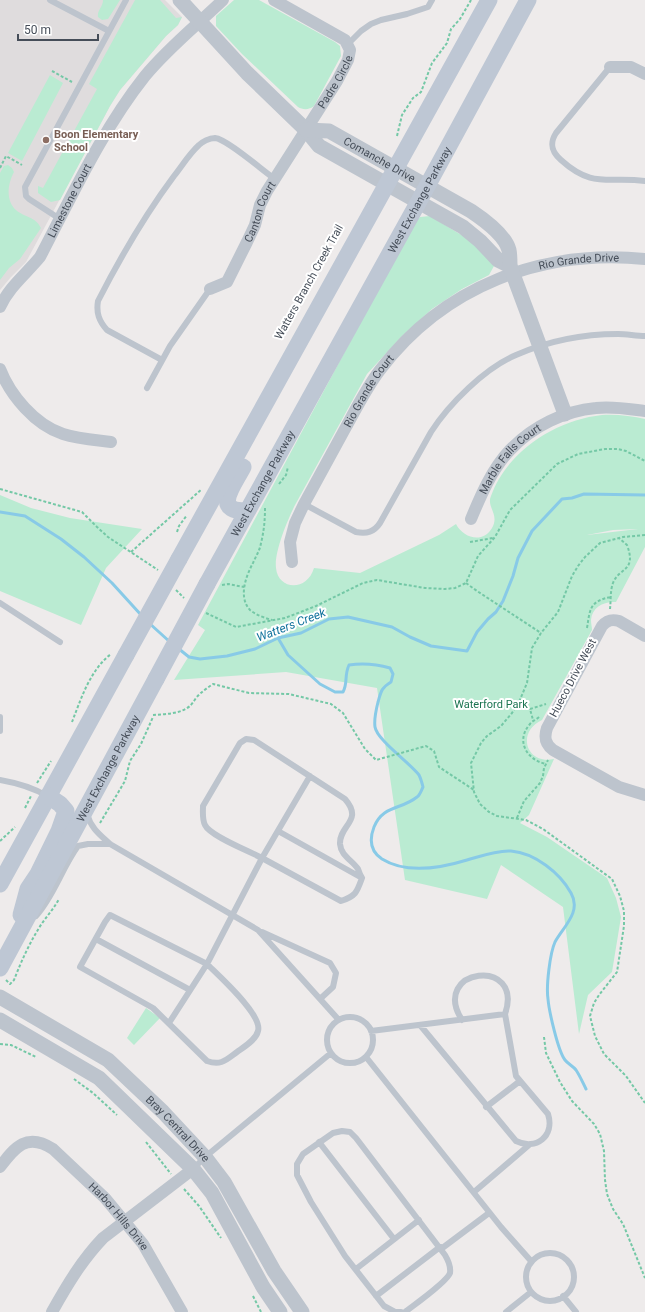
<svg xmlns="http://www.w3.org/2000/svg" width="645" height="1312" font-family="Roboto,sans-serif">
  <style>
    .education { fill: #dfdcdd }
    .green { fill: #baebd2; fill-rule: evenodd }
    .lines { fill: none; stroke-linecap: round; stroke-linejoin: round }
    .stream { stroke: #88cae7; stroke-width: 3 }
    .path { stroke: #74c8a6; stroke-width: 2; stroke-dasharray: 3 2; stroke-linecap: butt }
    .service { stroke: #bdc4cd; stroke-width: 6 }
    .minor { stroke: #bdc4cd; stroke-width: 12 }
    .tertiary { stroke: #bdc4cd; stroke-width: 15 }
    .secondary { stroke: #bec7d4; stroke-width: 17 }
    .secondary-bridge { stroke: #bec7d4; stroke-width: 17 }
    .education-dot { fill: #8d6e63; stroke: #fff; stroke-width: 1.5 }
    .labels { text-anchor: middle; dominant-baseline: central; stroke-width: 4; stroke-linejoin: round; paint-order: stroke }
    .street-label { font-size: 11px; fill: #454d58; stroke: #fff }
    .education-label { font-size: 11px; font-weight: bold; fill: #785e54; stroke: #fff; text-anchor: start }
    .park-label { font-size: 11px; fill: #1a7450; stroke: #fff }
    .water-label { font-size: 12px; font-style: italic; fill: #12739d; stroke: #fff }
  </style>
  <rect width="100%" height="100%" fill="#eeebeb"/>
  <path class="education" d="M0,0H165L182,17L178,25L166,36L120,90L110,106L26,262L11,277L0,290Z"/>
  <path class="green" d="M103,0H120L108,19L102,20L98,17C97,10 103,7 103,0Z
    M135,0H160L176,18L182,17L178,25L166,36L120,90L110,106L60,200L51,202L38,193V186L43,188L97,89L89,84Z
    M234,0H259L335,42L340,46L341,56L314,106C309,110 303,110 298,107L242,54L216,26V16Z
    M50,75L63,83L22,161L8,153Z
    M8,165L12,168L14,172C8,183 5,200 16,210C25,218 35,216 41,228L20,259L9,268L0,280V173L4,166Z
    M430,216L473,242L494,266L489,275L462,289L432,309L402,336L367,374L295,505C288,519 274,552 276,568C278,590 307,592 314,568L360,573L439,535L456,524C463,538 483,544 492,528C500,514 486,507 491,496C507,451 556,420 602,415C616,414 632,416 645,419V547L616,602C604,601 592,607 591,620C591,624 592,627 592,630L542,720C516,732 526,765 554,759L529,815L520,823L547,837L607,878L616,898L621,917L612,972L588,995L579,1034L563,907L501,865L487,899L405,880L377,688L286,672L174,680L205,630L198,625L414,223L420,217ZM638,529L587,535L613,530Z
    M0,495L31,508L70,518L142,529L106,568L81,625L0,591Z
    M146,1008L160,1018L134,1045L127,1038Z"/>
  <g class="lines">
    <path class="stream" d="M0,512L25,516L61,539L84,557L112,583L142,616
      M149,623L170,642
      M278,638L288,655L320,684L335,692H343C348,683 344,676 349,665C363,663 376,664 390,668L393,674L391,682C381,688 381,692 378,702C376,710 374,720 375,727C377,740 410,763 419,775C421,779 422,783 423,787C421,791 420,795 417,797C401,810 383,805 374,827C369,840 370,851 382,859C406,874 441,868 467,860C481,856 497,850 511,851C535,853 560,873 571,893C582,912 563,927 555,942C550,953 546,986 548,999C549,1011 558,1051 565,1060C568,1064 573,1066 576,1070C580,1076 583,1083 586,1089
      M179,649L189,657L200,659L227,656L255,649L278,638L301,633L329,619L348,617L392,627L410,637L431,646L467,651L477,632L488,619L496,612L503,601L513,576L518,558L532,531L562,499L572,498L584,494L645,495"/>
    <path class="path" d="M52,71L72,82
      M397,136L402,115L413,98L421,92L432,63L447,43L451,29L460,19L471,0
      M0,168L6,156L22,165
      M279,484L286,475L288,467
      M0,489L82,512L97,527L108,537L158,570
      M265,508C265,520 264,531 261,543C260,550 256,556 253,563C246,576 238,597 250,610C256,615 265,618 272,620
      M177,532L179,526L187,515
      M645,535L623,537L600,543L585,557L578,566L572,576L558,612L541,633L532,648L527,683L519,702L512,713L501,726L487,736L481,743L471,763L474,792L480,804L489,812L497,816L526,820L543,829L612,879L620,896L624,911V926L617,972L599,995L594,1003L590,1016L595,1036L604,1054L626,1076L645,1103
      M470,542L493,538
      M131,552L202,489
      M466,583L477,591L541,633
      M222,585L228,584L244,587
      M176,590L184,598
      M610,609C611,601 610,591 613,583C619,567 637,572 627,545L619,538
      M206,613L236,627L285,618L316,606L363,583L377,580L425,588L445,589L455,588L466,583L478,556L495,537L510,510L557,464L578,454L605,449H618L626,451L645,461
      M587,628C590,610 589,601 611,597
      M519,702L530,709L533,720
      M530,709L546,704
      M153,715C166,714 180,714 190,706C192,704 194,701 196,698C201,692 207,688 213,684L249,693L289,694L331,704L343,713L365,749L376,760L426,746L434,751L439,767L474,790
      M539,717C536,720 532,721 530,724C515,741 527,760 546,764
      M72,722C81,699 90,670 111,654
      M37,783L51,761
      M25,808L31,796
      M517,818L524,801L540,783L543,776L544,768L548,760
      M100,823L125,781L130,761L141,744L153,717
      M0,841L15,827
      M6,980L10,984L14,980C21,962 29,944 39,928C45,918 53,910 59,899
      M544,1037L546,1053L560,1082L572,1101L594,1124L600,1134L604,1151L605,1180L607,1194L613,1209L623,1224L645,1278
      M0,1044L11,1045L36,1057
      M74,1079L93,1093L117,1115
      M146,1142L171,1174
      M184,1189L199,1206L221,1238
      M253,1296L261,1312"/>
    <path class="service" d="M50,0L109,31
      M348,44L361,31L371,24L381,20L407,14L428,7L432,0
      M610,67L556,133C549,144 552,152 561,160C593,189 608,176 645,181
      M60,219L29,199L26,196L25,187L126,0
      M162,360L107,330C99,321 96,313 98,301C120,258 145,215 174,176C182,166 189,154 199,145C202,142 209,138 215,138C227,139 263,171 275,179
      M147,388L170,346L210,289
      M304,504L356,532C367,534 374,532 380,523L431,432C449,404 485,368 516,355C548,341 583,334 618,334C627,334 636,336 645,336
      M0,603L60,642
      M0,717V731
      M0,780C17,783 32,787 47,796
      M87,814C91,828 99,834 110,844L258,930L338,1019
      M278,831L362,878
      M36,916C54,896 62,868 78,846L88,844H110
      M262,932L330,963L336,973L333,987L320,999
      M96,939L190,990
      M327 1040a23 23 0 1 1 46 0a23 23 0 1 1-46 0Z
      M169,1023L207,964C218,975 263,1015 258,1031C256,1040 244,1047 237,1052C226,1060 221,1066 207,1061L153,1008L80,967L105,922L110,915L207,964L262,858L341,901C356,896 357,892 362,878C360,875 359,872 358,869C352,860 341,856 340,844C339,825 364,821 345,799L254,740L246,739L240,743L203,806C203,812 202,819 205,825C210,836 249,851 262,858L310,776
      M420,1025L516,1141C536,1151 555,1136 548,1114L516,1076L505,1014C525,956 429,968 462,1020
      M371,1031L505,1014
      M366,1057L501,1227L531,1261
      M486,1107L520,1081
      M319,1142L394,1239
      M193,1169L205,1157L331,1053
      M474,1192L529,1145
      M441,1249L489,1213
      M526 1277a24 24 0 1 1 48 0a24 24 0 1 1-48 0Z
      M356,1269L419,1220
      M376,1296L440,1247
      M563,1296L576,1312
      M401,1312H395L384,1306L345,1256L311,1202L297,1175V1164L303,1154L333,1133L342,1131L350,1132L356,1138L445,1255C448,1260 451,1266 450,1273C447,1282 414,1305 405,1312
      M506,1312L531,1292"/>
    <g class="minor">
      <path d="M610,67H631L645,74"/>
      <path id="s1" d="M210,289L227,282L247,242L255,225L260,205L267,191L337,81L348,60L350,50L345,40L274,0"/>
      <path id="s2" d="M0,307C9,287 26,274 40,257C72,196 102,130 145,76C168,48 197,25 223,0"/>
      <path d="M0,369C10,395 35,425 63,434C78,439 95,440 111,442"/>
      <path id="s3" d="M471,519C481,495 492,469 510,450C533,426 564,411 596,408C613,406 629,409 645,411"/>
      <path id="s4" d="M292,562L290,542L295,523L304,504C318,478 332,453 346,427C357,407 367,387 380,370C444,286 541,249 645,259"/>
      <path d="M645,636L619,621C612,619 607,620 602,626L547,728C544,737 545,744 553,750L619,787L645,795"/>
      <path id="s5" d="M0,1167C15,1147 27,1132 53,1149L105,1198L143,1244L182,1312"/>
      <path d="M52,1312C67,1285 82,1260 103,1238L193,1169"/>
    </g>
    <g class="tertiary">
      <path d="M180,0L247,73L306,130L319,146L463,227L480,241L498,260L510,266"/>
      <path id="s6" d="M306,130L329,131L471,211C483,219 505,235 509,250C510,255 510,261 510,266L565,414"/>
      <path id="s7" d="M0,997L108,1060L163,1112L205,1157L224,1182L274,1271L302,1312"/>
      <path d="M0,1020L99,1078L193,1169L212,1193L263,1287L280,1312"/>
    </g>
    <g class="secondary">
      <path d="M243,467C234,485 211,512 247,511"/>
      <path d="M179,559L489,0"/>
      <path id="s8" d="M207,584L419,201L528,0"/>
      <path d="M0,884L126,655"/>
      <path d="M21,915L28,889L38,874L59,831L66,811L60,804L48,796"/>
      <path id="s9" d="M0,968L156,679"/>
    </g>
    <path class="secondary-bridge" d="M126,655L179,559
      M156,679L207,584"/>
  </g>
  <circle class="education-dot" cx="46" cy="140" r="4"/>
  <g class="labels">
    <g class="street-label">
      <text stroke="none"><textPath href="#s1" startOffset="247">Padre Circle</textPath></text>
      <text stroke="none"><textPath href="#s6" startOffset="81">Comanche Drive</textPath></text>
      <text stroke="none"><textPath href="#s8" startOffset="439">West Exchange Parkway</textPath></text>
      <text stroke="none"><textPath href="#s2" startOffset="128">Limestone Court</textPath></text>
      <text stroke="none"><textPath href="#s1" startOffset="96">Canton Court</textPath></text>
      <text stroke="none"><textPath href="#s4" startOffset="449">Rio Grande Drive</textPath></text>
      <text transform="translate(309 282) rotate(-61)">Watters Branch Creek Trail</text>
      <text stroke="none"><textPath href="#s4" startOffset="191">Rio Grande Court</textPath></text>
      <text stroke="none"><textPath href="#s3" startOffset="73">Marble Falls Court</textPath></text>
      <text stroke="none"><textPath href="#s8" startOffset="115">West Exchange Parkway</textPath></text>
      <text transform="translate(573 678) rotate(-62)">Hueco Drive West</text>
      <text stroke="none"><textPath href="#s9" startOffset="227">West Exchange Parkway</textPath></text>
      <text stroke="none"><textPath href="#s7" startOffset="223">Bray Central Drive</textPath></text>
      <text stroke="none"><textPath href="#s5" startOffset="159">Harbor Hills Drive</textPath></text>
    </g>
    <g class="education-label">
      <text x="54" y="134">Boon Elementary<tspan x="54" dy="13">School</tspan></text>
    </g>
    <g class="park-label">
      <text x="491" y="704">Waterford Park</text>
    </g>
    <g class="water-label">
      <text transform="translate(291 625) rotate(-21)">Watters Creek</text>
    </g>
  </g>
  <path d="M18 34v6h80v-6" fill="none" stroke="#454d58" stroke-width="2"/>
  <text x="24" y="34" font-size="12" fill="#454d58" stroke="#ffffff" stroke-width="3" paint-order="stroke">50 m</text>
</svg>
